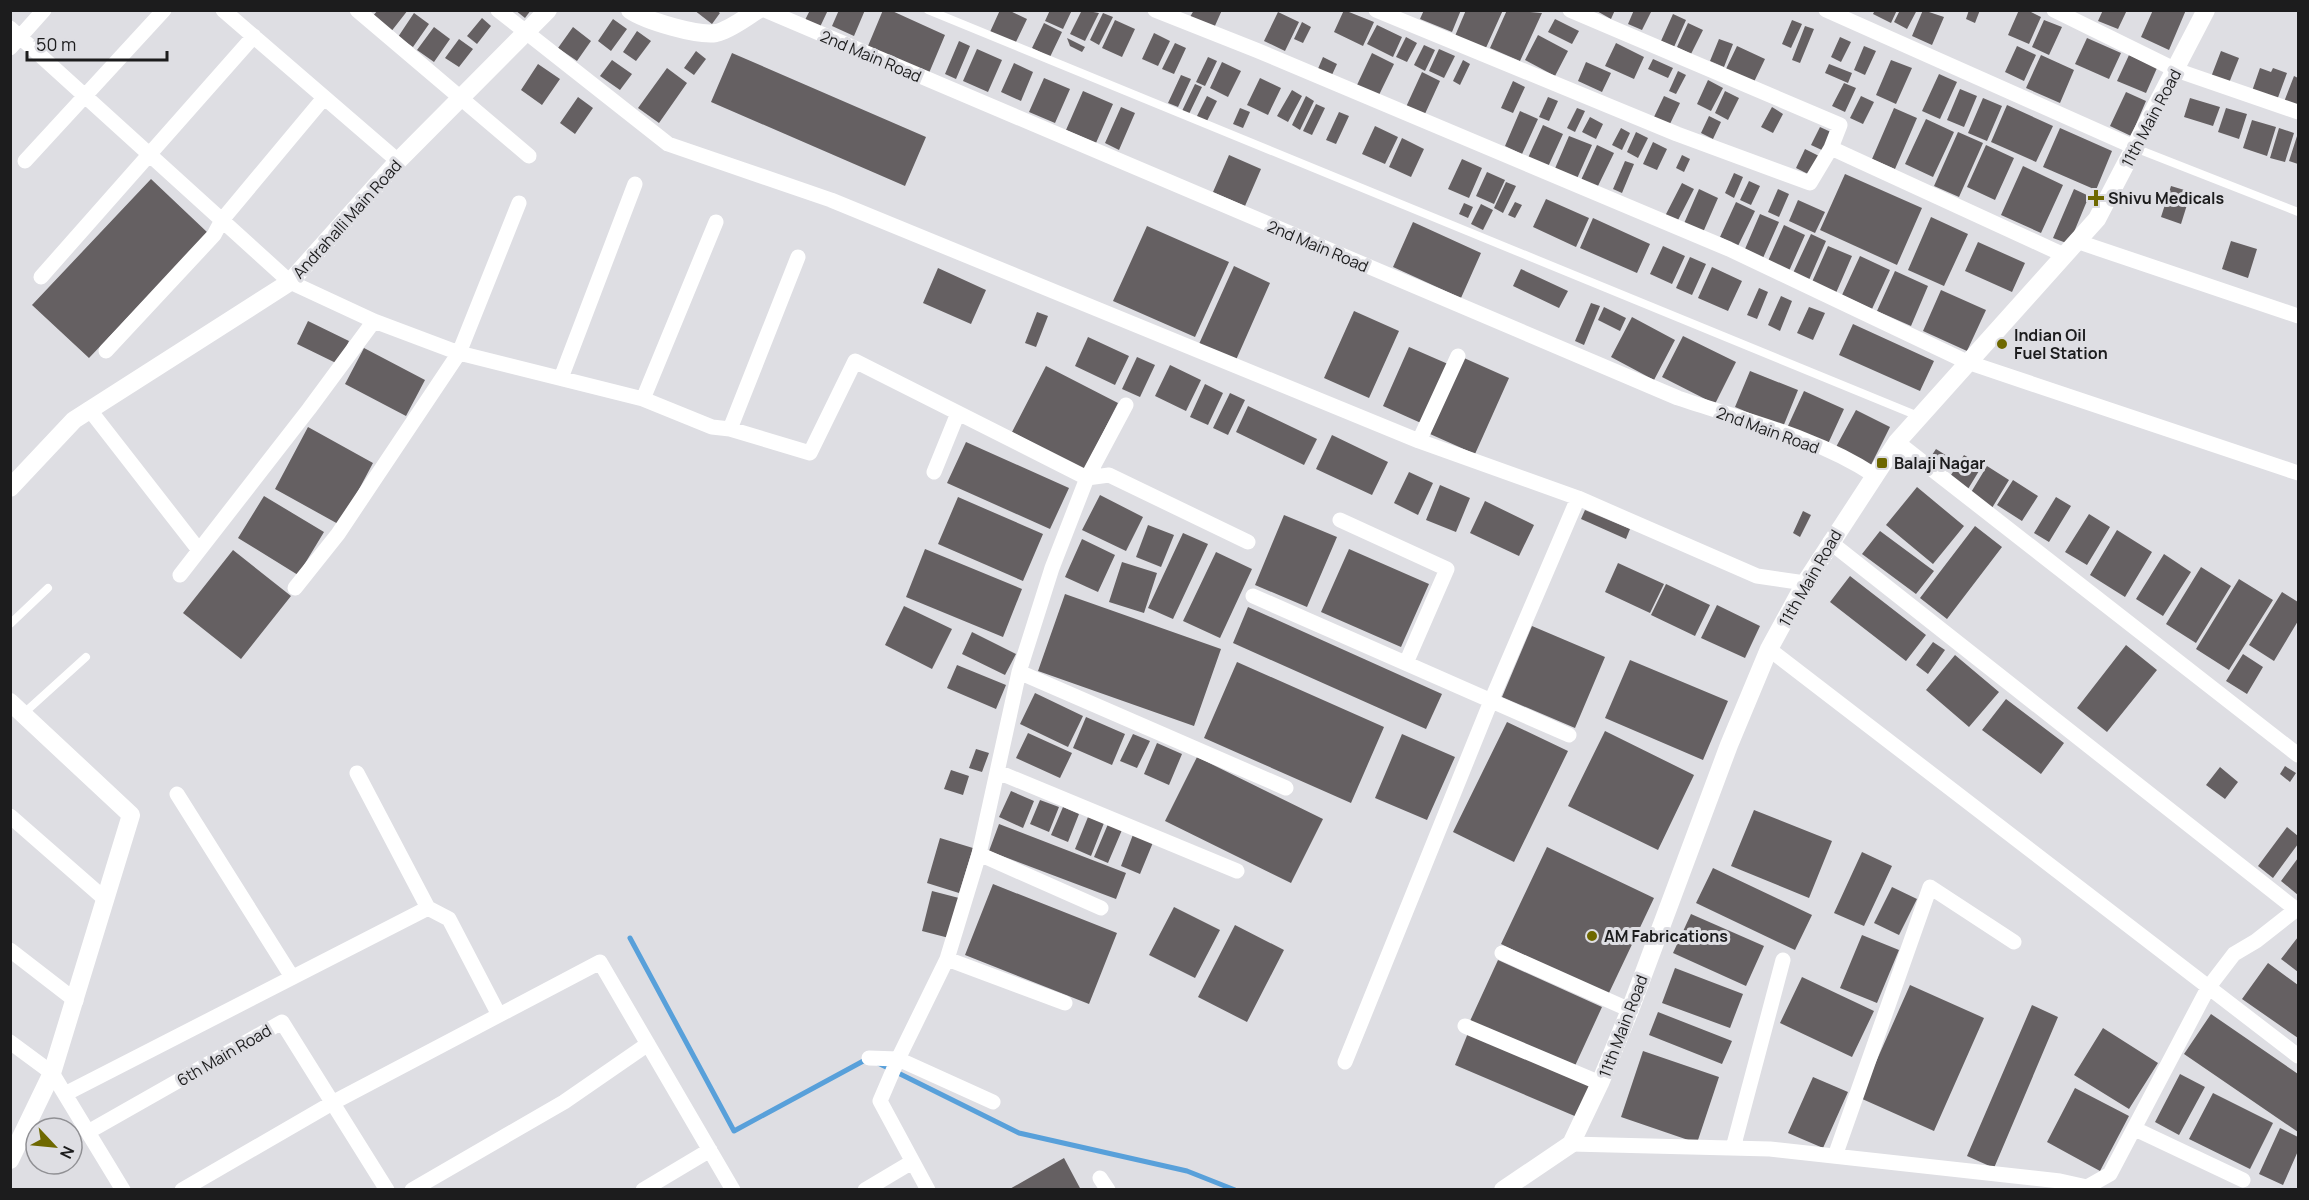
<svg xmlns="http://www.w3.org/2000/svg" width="2309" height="1200" font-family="Manrope,sans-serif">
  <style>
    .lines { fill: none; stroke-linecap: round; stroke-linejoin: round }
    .stream { stroke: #58a0da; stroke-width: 5 }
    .building { fill: #656062 }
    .service { stroke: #fff; stroke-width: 8 }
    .minor { stroke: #fff; stroke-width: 15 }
    .tertiary { stroke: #fff; stroke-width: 18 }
    .poi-dot { fill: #6e6800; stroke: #dedee3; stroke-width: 2 }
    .labels { text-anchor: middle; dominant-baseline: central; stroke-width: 6; stroke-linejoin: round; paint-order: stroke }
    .street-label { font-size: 16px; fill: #1c1c1d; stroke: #dedee3 }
    .poi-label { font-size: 16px; font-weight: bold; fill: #1c1c1d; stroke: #dedee3; text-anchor: start }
  </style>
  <rect width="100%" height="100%" fill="#dedee3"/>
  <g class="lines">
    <path class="stream" d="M630,938L734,1131L867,1059
      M878,1063L1019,1133L1187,1171L1235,1190"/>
  </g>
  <path class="building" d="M378,10H408L390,33L371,18Z
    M515,10H531L525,18Z
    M694,10H716L720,13L712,24Z
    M810,10H828L820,27L805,20Z
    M839,10H865L854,36L832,26Z
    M883,10H890L945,35L929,73L868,46Z
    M1000,10H1008L1027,19L1015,44L990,32Z
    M1050,10H1072L1063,29L1045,21Z
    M1082,10L1099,13L1085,41L1070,34Z
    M1194,10H1222L1214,28L1190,17Z
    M1344,10L1374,22L1363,46L1334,32Z
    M1424,10H1461L1452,32L1420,19Z
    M1466,10H1503L1485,50L1455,36Z
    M1507,10L1542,13L1520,61L1490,48Z
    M1595,10H1615L1611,19Z
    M1634,10H1652L1642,30L1628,24Z
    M1875,10H1897L1891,23L1873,14Z
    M1900,10H1917L1907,29L1894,22Z
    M1923,10L1944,17L1932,45L1912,36Z
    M1969,10H1980L1975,23L1966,19Z
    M2019,10H2027L2041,17L2029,44L2008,35Z
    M2103,10H2127L2118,29L2098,21Z
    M2153,10H2186L2169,50L2141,37Z
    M1278,12L1299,22L1285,51L1264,41Z
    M414,13L429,24L413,47L398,37Z
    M1103,13L1113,17L1099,45L1090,40Z
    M1673,14L1686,20L1674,47L1661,41Z
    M482,18L491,26L477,44L467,36Z
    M613,19L627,29L611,51L598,41Z
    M1555,19L1579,31L1572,44L1548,32Z
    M1115,20L1135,29L1122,57L1102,48Z
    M1792,20L1802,24L1791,48L1782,44Z
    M2044,20L2062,27L2049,55L2032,47Z
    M1302,22L1311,27L1303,43L1294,39Z
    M1044,23L1062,32L1050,57L1032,48Z
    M1688,23L1703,30L1691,54L1677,47Z
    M1377,25L1402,37L1393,57L1367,44Z
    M1805,26L1814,29L1800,63L1792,60Z
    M434,27L450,39L434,62L417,50Z
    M573,27L591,41L577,61L558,48Z
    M637,31L651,41L636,61L623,52Z
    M1154,33L1170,41L1158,66L1142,59Z
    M1538,35L1568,51L1555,76L1525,60Z
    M1406,37L1417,43L1407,62L1396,57Z
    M1840,37L1851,42L1841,62L1831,57Z
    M1067,38L1085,47L1082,52L1070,46Z
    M2087,38L2121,53L2109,79L2075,64Z
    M459,39L473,49L459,67L445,58Z
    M1719,39L1733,44L1724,67L1710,61Z
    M959,41L970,46L956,79L945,74Z
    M1175,43L1186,48L1174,74L1162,69Z
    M1616,43L1644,57L1634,79L1605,66Z
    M1424,45L1435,50L1425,71L1414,65Z
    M1737,46L1765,59L1753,84L1725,71Z
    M1864,46L1876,51L1865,75L1854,70Z
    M2017,46L2036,55L2024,81L2005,72Z
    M977,49L1002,60L988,92L963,81Z
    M1439,49L1455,56L1444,78L1429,71Z
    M696,51L706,59L694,75L684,68Z
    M2221,51L2239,58L2229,83L2211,77Z
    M732,53L926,137L905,186L711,102Z
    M1372,53L1394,64L1379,95L1357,85Z
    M2041,55L2074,70L2060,103L2026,88Z
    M2129,55L2157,68L2146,93L2117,81Z
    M1208,57L1217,61L1205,86L1196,82Z
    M1323,57L1337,64L1331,77L1317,71Z
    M1653,59L1673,68L1668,78L1648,69Z
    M612,60L632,74L620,90L600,76Z
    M1463,60L1470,64L1460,85L1453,81Z
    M1891,60L1912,68L1896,104L1876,95Z
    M1222,62L1241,71L1228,97L1210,88Z
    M1586,62L1611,73L1602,92L1578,81Z
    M1014,63L1033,72L1021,101L1001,92Z
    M538,64L560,79L542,105L521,90Z
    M1829,64L1852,73L1848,83L1825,73Z
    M667,68L687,83L659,123L638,108Z
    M2260,68L2271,72L2273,68L2287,73L2276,103L2251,94Z
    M1678,71L1686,75L1676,94L1669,91Z
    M1422,72L1440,81L1424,116L1406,107Z
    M1939,74L1957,82L1940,119L1922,111Z
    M1181,75L1191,79L1178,107L1168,103Z
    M2294,76L2298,78V107L2284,102Z
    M1044,78L1070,89L1055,123L1029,112Z
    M1260,78L1281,88L1268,115L1247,105Z
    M1708,80L1723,88L1711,111L1697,104Z
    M1513,81L1525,87L1513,113L1501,108Z
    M1844,83L1856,88L1845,112L1832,106Z
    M1195,84L1202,87L1189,114L1182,111Z
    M1960,89L1977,96L1964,127L1947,120Z
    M1292,90L1302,96L1288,122L1277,116Z
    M1083,91L1113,104L1096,143L1066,130Z
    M1725,91L1739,98L1728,120L1715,113Z
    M2126,92L2146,101L2131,136L2110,126Z
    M1207,96L1217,101L1206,123L1196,118Z
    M1306,96L1314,101L1300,130L1292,125Z
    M1664,96L1680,103L1669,126L1653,119Z
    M1861,96L1874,102L1863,124L1850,118Z
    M578,97L593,108L575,134L560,123Z
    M1548,97L1558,101L1549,121L1539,117Z
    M1983,98L2002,106L1987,141L1968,133Z
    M2190,98L2220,107L2213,126L2184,117Z
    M1316,104L1325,108L1312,135L1303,131Z
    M2007,105L2053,126L2036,162L1991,142Z
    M1121,107L1135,113L1119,150L1105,143Z
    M1772,107L1783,114L1773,133L1761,127Z
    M1240,108L1250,112L1243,128L1233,124Z
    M1577,108L1585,111L1575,132L1567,128Z
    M1894,108L1917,118L1895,169L1872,159Z
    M2226,108L2247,114L2239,139L2218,132Z
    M1520,111L1538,119L1522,154L1505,146Z
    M1339,112L1349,116L1336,144L1326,140Z
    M1709,116L1721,122L1713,139L1701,133Z
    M1590,117L1603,124L1596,139L1582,132Z
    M1926,119L1954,132L1933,177L1905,164Z
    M2252,120L2276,127L2267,156L2243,148Z
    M1543,125L1563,134L1547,169L1527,160Z
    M1375,126L1398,137L1385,164L1362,154Z
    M1820,127L1833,133L1824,151L1811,145Z
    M1621,128L1630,133L1622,150L1612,145Z
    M2060,128L2112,151L2096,190L2043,167Z
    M2279,128L2294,133L2285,162L2270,158Z
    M1636,132L1648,138L1638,158L1627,152Z
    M1958,132L1983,143L1959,197L1934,186Z
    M2298,133V164L2289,161Z
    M1569,136L1592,145L1575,183L1553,173Z
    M1402,138L1424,149L1411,177L1389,167Z
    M1653,142L1667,149L1657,170L1643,164Z
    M1597,145L1614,153L1597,188L1581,180Z
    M1986,145L2014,158L1995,200L1967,187Z
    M1805,149L1819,156L1810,175L1796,168Z
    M1229,155L1261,169L1245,206L1213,192Z
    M1682,155L1690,159L1684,172L1676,168Z
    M1462,159L1482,168L1469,198L1448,189Z
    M1625,161L1634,164L1622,193L1613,189Z
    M2023,166L2063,185L2041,233L2001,215Z
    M1487,172L1505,180L1494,204L1476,196Z
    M1734,173L1743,177L1734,198L1725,193Z
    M1845,174L1922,208L1897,265L1820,230Z
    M151,179L208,233L89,358L32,305Z
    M1749,181L1760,186L1751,205L1740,200Z
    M1506,182L1516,186L1503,213L1494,208Z
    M1682,183L1694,189L1676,224L1664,218Z
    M2171,186L2191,192L2181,224L2161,217Z
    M1699,189L1718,198L1701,237L1682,228Z
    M1778,189L1789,194L1779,217L1768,212Z
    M2074,189L2089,196L2069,244L2053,238Z
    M1546,199L1589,218L1576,247L1533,227Z
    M1798,200L1825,212L1815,233L1789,221Z
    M1515,202L1522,205L1515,218L1508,215Z
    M1736,202L1755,211L1738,246L1720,237Z
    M1464,203L1473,207L1468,218L1459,214Z
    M1481,204L1493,210L1483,230L1471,224Z
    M1760,214L1779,222L1763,258L1745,249Z
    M1931,217L1968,234L1944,286L1908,270Z
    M1593,218L1650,244L1637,273L1580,248Z
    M1413,222L1481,253L1461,298L1393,267Z
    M1784,225L1805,235L1789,271L1768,261Z
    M1147,226L1229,262L1195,337L1113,301Z
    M1811,234L1826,241L1809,280L1793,273Z
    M2231,241L2257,249L2248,278L2222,269Z
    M1978,242L2025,263L2012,292L1965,271Z
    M1663,246L1685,256L1672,284L1650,274Z
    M1828,246L1852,256L1836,293L1812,282Z
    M1860,256L1890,270L1872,309L1842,295Z
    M1690,257L1706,264L1692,295L1676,288Z
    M1234,266L1270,283L1236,360L1199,344Z
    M1712,267L1742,281L1728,311L1698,298Z
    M938,268L986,290L971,324L923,303Z
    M1521,269L1568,291L1559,308L1513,286Z
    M1895,271L1928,286L1911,326L1877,311Z
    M1759,288L1768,292L1757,319L1747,315Z
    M1941,290L1986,310L1967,351L1923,331Z
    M1781,296L1792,301L1780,331L1768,325Z
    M1591,303L1600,306L1584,345L1575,341Z
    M1604,307L1626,318L1620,331L1598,320Z
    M1809,307L1825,313L1813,340L1797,333Z
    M1354,311L1399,331L1369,398L1324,378Z
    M1037,312L1048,316L1036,347L1025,343Z
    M1632,317L1675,340L1654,380L1611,357Z
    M308,321L349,341L338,364L297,344Z
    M1853,324L1934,361L1920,391L1839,355Z
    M1683,336L1736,362L1715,404L1662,377Z
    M1088,337L1129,356L1115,385L1075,366Z
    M1409,347L1448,364L1421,423L1383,406Z
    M364,348L425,380L406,416L345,384Z
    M1137,357L1155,365L1140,397L1122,389Z
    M1464,358L1509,378L1475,454L1430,434Z
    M1170,365L1201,380L1186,411L1155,396Z
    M1046,366L1118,403L1084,470L1012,432Z
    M1750,371L1798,390L1783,427L1735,407Z
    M1205,384L1223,393L1208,425L1190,417Z
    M1804,391L1844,409L1827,446L1787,428Z
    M1230,393L1245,400L1228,435L1213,428Z
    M1248,406L1317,439L1304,465L1236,432Z
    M1856,410L1890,427L1871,465L1836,447Z
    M308,427L373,463L340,525L275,489Z
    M1332,435L1388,462L1372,495L1316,469Z
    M966,442L1069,488L1050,529L947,483Z
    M1936,449L1952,459L1947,468L1930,458Z
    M1964,455L1982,466L1968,489L1949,478Z
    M1987,466L2009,480L1992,508L1970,494Z
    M1409,472L1433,483L1418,515L1394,503Z
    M2013,480L2038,496L2022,521L1997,505Z
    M1440,485L1470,498L1456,532L1426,520Z
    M1917,487L1964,526L1933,564L1886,525Z
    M1100,495L1143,517L1126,551L1082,530Z
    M264,496L324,532L298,575L238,538Z
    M958,497L1043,534L1023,581L938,544Z
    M2056,497L2071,506L2049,542L2034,533Z
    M1485,501L1534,525L1519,556L1470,533Z
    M1585,510L1630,529L1626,539L1581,519Z
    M1803,511L1811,515L1800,537L1793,533Z
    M2089,514L2110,527L2087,565L2065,552Z
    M1284,515L1337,537L1307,607L1255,585Z
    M1148,525L1174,535L1161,567L1136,557Z
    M1975,526L2002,547L1947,619L1920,598Z
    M2117,530L2152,552L2125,597L2090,575Z
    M1880,531L1934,571L1916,594L1862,554Z
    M1183,533L1208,544L1173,619L1148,608Z
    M1082,539L1115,555L1098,592L1065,577Z
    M925,549L1022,589L1003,637L906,597Z
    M1349,549L1429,584L1401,647L1321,612Z
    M233,550L291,596L241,659L183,613Z
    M1216,552L1252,569L1220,638L1183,621Z
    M2164,554L2191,572L2163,616L2136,599Z
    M1122,562L1157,573L1144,613L1109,602Z
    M1618,563L1664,584L1650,613L1605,592Z
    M2201,567L2231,586L2196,643L2166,624Z
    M1850,576L1926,635L1906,661L1830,602Z
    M2239,579L2273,600L2229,670L2196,649Z
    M1666,584L1710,605L1695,636L1651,615Z
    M2282,592L2298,602V621L2274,661L2249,645Z
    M1065,594L1221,649L1194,726L1038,671Z
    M1717,605L1760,626L1745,658L1701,638Z
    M904,606L952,629L932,669L885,645Z
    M1248,607L1442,694L1426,729L1233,643Z
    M1532,626L1605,657L1575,728L1502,697Z
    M972,632L1016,654L1005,675L962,654Z
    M1933,642L1945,650L1928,674L1916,665Z
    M2126,645L2157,670L2107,732L2077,708Z
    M2243,654L2263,667L2247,694L2226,681Z
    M1955,655L1999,692L1969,727L1926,690Z
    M1630,660L1728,701L1703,760L1605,718Z
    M1237,662L1384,727L1351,803L1204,738Z
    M957,665L1006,685L996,709L947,688Z
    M1035,693L1083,716L1068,747L1020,724Z
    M2006,699L2064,743L2041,774L1982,730Z
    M1086,717L1125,734L1112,765L1073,748Z
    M1507,722L1568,751L1514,862L1453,832Z
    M1605,731L1694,775L1658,850L1568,806Z
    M1028,733L1072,753L1060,778L1016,758Z
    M1133,734L1150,741L1137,768L1120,761Z
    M1402,734L1455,757L1427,820L1375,798Z
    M1157,743L1182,754L1169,785L1144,774Z
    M976,749L989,753L982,772L969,768Z
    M1197,757L1323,819L1291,883L1165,821Z
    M2285,766L2296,773L2290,782L2280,774Z
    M2220,767L2238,782L2225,799L2206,785Z
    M951,770L969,776L963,795L944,789Z
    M1011,791L1034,801L1023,828L999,817Z
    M1040,800L1059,807L1049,832L1030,824Z
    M1063,807L1079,814L1068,842L1051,835Z
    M1754,810L1832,841L1809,898L1731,866Z
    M1088,817L1104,823L1091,856L1075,849Z
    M999,824L1126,873L1116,899L989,851Z
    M1108,824L1122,830L1108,863L1094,857Z
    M2287,827L2298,836V844L2273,878L2258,866Z
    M1134,832L1154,840L1140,874L1121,866Z
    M940,838L973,848L959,893L927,883Z
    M1547,847L1654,898L1608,995L1501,944Z
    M1862,852L1892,866L1864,926L1834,913Z
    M2298,858V895L2281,881Z
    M1713,868L1812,915L1795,950L1696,903Z
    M993,884L1117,933L1089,1004L965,955Z
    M1892,887L1917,899L1899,935L1874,923Z
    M932,891L959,898L949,938L922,931Z
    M1174,907L1220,930L1195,978L1149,955Z
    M1691,914L1764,946L1746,986L1673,953Z
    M1235,925L1284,950L1247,1022L1198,997Z
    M1862,935L1899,950L1877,1003L1840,988Z
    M2298,937V972L2281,959Z
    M1498,960L1602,1007L1574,1068L1470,1021Z
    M2268,963L2298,985V1038L2242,999Z
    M1675,968L1743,994L1730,1028L1662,1003Z
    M1802,977L1874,1011L1852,1057L1780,1023Z
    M1910,985L1984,1018L1934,1131L1860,1098Z
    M2032,1005L2058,1017L1994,1168L1967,1156Z
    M1658,1012L1732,1041L1722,1064L1649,1035Z
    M2211,1014L2298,1074V1132L2184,1054Z
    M2103,1028L2158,1063L2129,1109L2074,1075Z
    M1468,1033L1590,1085L1577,1117L1455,1065Z
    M1643,1051L1719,1077L1697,1143L1621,1117Z
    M2180,1074L2205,1087L2179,1135L2155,1122Z
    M1813,1077L1848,1092L1823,1148L1788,1133Z
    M2075,1088L2129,1116L2100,1171L2047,1142Z
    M2213,1093L2273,1123L2250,1169L2189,1139Z
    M2280,1128L2298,1137V1151L2283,1185L2259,1174Z
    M1064,1158L1081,1190H1008Z"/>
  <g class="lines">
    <path class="service" d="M928,10L1918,416
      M2135,148L2298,212
      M10,624L48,588
      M23,714L86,657"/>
    <path class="minor" d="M223,10L398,161
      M357,10L529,156
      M498,10L668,144L831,200L1419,441L1578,498L1757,576L1805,583
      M765,10L1678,398C1743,420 1817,437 1874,475
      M1155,10L1256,50L1729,249L1967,362L2298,473
      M1376,10L1677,134L1810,183L1831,148L2064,255
      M1570,10L1840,125L1831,148
      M1826,10L2134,147
      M2054,10L2176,70L2298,112
      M10,28L290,282L374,321L459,353L519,203
      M10,48L44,10
      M25,161L164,10
      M2076,241L2298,316
      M41,277L254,36
      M106,351L214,235L222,220L323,99
      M561,378L635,184
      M643,399L716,222
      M89,409L198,549
      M730,429L798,257
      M1419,441L1458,356
      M1897,442L2298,755
      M934,472L958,413
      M1340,520L1447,569L1406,663
      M1830,542L2298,911
      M180,575L309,409L374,321
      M295,588L338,534L459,353L643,399L712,427L730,429L810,453L855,361L1087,478L1109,475L1248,542
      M1253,596L1569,735
      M1769,649L2298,1056
      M1019,672L1286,788
      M998,772L1237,871
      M357,773L428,908
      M177,794L292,977
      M10,816L106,900
      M979,854L1101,908
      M10,950L76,1001
      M1502,953L1630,1010
      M947,959L1065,1003
      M1465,1026L1600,1083
      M10,1042L52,1073L123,1190
      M869,1058L898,1059L947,959L979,854L1019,672L1052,568L1087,478L1126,405
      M1345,1062L1491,701L1578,498
      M65,1094L428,908L449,919L499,1015
      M2135,1129L2243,1180
      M88,1132L282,1022L387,1190
      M1571,1144L1770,1149L2060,1181L2087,1187L2110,1174L2208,988L2234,954L2256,941L2298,908
      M1733,1148L1783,960
      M1835,1156L1930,887L2014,942
      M1100,1178L1108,1190
      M182,1190L334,1102L600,962L733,1190
      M412,1190L564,1102L648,1044
      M643,1190L710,1150
      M865,1190L912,1162
      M928,1190L880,1101L898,1059L993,1102"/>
    <path class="tertiary" d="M630,10C646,21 698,36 716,33C730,30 746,17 758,10
      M10,488L74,420L290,282L398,161L548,10
      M10,702L131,815L52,1073L10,1160
      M1503,1190L1571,1144L1600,1083L1630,1010L1729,745L1769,649L1805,583L1897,442L2097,219L2206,10"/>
  </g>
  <g class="poi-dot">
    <path d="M2093 189h6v6h6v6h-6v6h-6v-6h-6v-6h6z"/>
    <circle cx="2002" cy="344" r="6"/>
    <rect x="1876" y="457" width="12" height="12" rx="3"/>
    <circle cx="1592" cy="936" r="6"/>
  </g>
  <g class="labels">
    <g class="street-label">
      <text transform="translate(871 56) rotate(23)">2nd Main Road</text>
      <text transform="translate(2151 118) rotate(-62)">11th Main Road</text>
      <text transform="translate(347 219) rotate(-48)">Andrahalli Main Road</text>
      <text transform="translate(1318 246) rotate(23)">2nd Main Road</text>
      <text transform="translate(1768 430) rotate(20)">2nd Main Road</text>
      <text transform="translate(1810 578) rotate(-60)">11th Main Road</text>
      <text transform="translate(1623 1026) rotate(-69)">11th Main Road</text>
      <text transform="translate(224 1055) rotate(-30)">6th Main Road</text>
    </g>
    <g class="poi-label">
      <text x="2108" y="198">Shivu Medicals</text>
      <text x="2014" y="335">Indian Oil<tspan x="2014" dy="18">Fuel Station</tspan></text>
      <text x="1894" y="463">Balaji Nagar</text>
      <text x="1604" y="936">AM Fabrications</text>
    </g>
  </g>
  <rect width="2309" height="1200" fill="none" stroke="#1c1c1d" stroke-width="24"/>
  <g transform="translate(54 1146) rotate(116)"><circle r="28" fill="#dedee3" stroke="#909094" stroke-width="1.5"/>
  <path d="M0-4.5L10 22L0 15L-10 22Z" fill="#6e6800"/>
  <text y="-9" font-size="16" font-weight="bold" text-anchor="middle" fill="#1c1c1d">N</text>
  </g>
  <path d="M27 51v9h140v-9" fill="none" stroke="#1c1c1d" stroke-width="3"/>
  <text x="36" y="51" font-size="18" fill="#1c1c1d" stroke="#dedee3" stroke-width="4.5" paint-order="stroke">50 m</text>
</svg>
